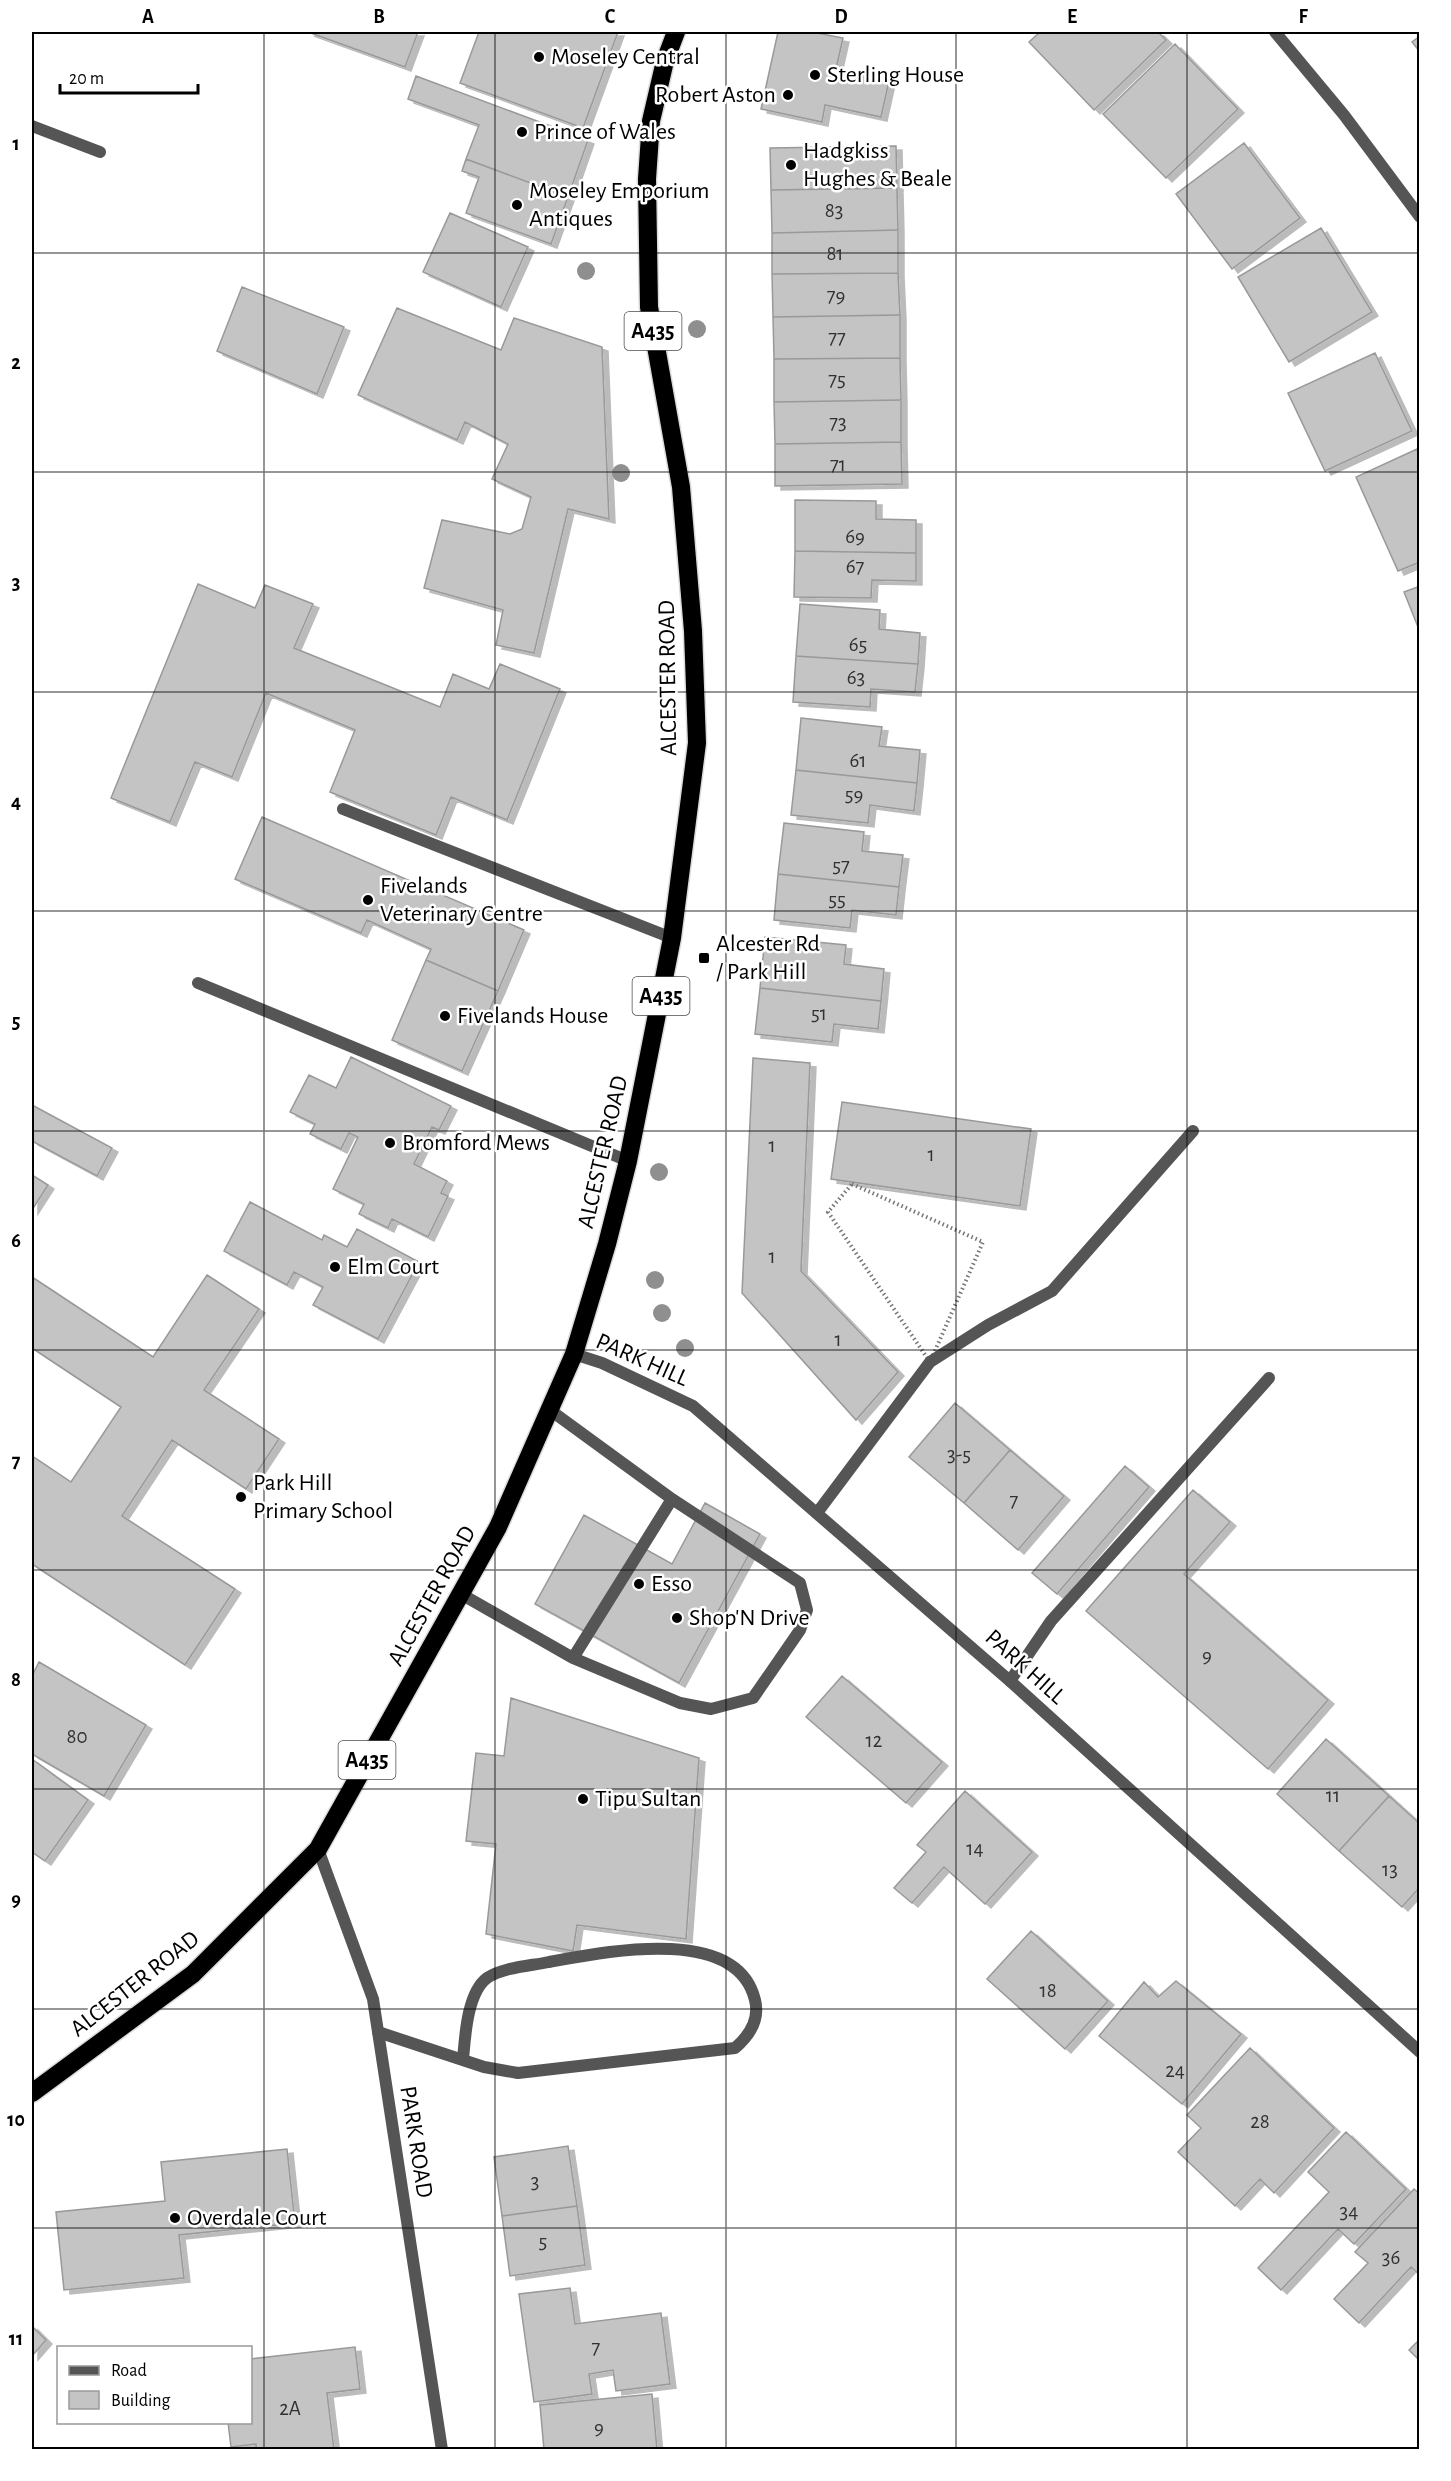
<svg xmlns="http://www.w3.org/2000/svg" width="1451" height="2481" font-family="'Alegreya Sans',sans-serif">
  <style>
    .building { fill: #c4c4c4; stroke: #999; stroke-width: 1.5; filter: url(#shadow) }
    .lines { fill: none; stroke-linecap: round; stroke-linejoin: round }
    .highway-casing { stroke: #dbdbdb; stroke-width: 21 }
    .path { stroke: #777; stroke-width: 4; stroke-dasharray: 1.5 3; stroke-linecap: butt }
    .lane { stroke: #555; stroke-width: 12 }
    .street { stroke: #555; stroke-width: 12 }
    .highway { stroke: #000; stroke-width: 18 }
    .tree { fill: #8f8f8f }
    .grid { fill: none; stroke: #000; stroke-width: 1.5; stroke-opacity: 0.55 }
    .poi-dot { fill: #000; stroke: #fff; stroke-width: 2 }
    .labels { text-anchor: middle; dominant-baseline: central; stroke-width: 5; stroke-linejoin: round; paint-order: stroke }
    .number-label { font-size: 21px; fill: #313131 }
    .shield { fill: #fff; stroke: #4c4c4c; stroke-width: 1.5 }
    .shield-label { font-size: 22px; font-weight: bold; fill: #000 }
    .poi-label { font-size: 24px; fill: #000; stroke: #fff; text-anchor: start }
    .street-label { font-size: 24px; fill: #000; stroke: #fff }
    .neatline { fill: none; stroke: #000; stroke-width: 2 }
    .grid-label { font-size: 20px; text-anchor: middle; font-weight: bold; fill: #000 }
  </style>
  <defs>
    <filter id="shadow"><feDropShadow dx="6" dy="4" stdDeviation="0" flood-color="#0004"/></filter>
  </defs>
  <rect width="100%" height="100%" fill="#fff"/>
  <path class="building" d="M308,32H418L405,67Z
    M479,32H618L583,128L460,83Z
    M778,32H812L843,38L836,69L889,81L881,117L825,105L822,122L761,109Z
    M1040,32H1158L1166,40L1094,110L1029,42Z
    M1420,36V52L1412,42Z
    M1175,44L1238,109L1166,178L1103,114Z
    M416,76L588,140L568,197L466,159L479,125L408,99Z
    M1244,143L1300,218L1232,269L1176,194Z
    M896,146L897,188L771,190L770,148Z
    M466,159L568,197L551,244L466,213L479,177L462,171Z
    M897,188L898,230L772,233L771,190Z
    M450,213L528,247L501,307L423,272Z
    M1321,228L1372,312L1289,362L1238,277Z
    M898,230V273L772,274V233Z
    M898,273L900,315L773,317L772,274Z
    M242,287L344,327L317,394L217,351Z
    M397,308L501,350L514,318L602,347L609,519L568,509L534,653L496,645L503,610L424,588L442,520L510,534L522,529L531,497L492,479L508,444L465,422L457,440L358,395Z
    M900,315V358L774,359L773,317Z
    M1375,353L1412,431L1325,471L1288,393Z
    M900,358L901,400L774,402V359Z
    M901,400V442L775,444L774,402Z
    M901,442L902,484L775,486V444Z
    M1417,449L1420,455V562L1398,571L1356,477Z
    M795,500L876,501V519L916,520V553L795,551Z
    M795,551L916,553V581L872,580L871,598L794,597Z
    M198,584L255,608L265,585L313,604L294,648L440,707L453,674L489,689L500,664L560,689L507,820L451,797L436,835L330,792L355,730L266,693L232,777L195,762L170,822L111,798Z
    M1420,586V632L1404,592Z
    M800,604L880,610L879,629L920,633L918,664L796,656Z
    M796,656L918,664L915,692L871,689L870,707L793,702Z
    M801,718L882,727L879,746L920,750L917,783L796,770Z
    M796,770L917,783L914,811L870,805L868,823L791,815Z
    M262,817L524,930L498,991L426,960L431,949L367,920L361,933L235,879Z
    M784,823L864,832L862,851L903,855L899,887L778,874Z
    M778,874L899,887L896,915L852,910L850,928L774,920Z
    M765,937L846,945L844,964L884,969L881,1001L760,988Z
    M426,960L498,991L462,1071L392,1040Z
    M760,988L881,1001L878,1029L834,1024L832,1042L755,1034Z
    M351,1057L451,1106L439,1130L432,1127L414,1164L447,1181L441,1193L448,1196L428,1237L392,1219L388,1228L359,1214L364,1204L333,1189L358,1137L349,1133L341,1149L310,1134L315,1124L290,1112L309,1075L336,1088Z
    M753,1058L810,1063L801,1271L898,1372L856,1420L742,1293Z
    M842,1102L1031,1129L1020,1206L831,1179Z
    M32,1105L112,1148L97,1176L32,1141Z
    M32,1175L48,1185L32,1210Z
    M250,1202L322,1240L324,1235L347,1247L357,1229L419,1262L378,1339L313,1305L323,1287L294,1272L287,1285L224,1251Z
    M207,1275L259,1309L204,1390L279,1439L246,1489L172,1440L122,1516L235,1589L185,1665L32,1564V1456L71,1482L121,1407L32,1348V1277L153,1357Z
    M955,1403L1010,1450L964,1503L909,1457Z
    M1010,1450L1064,1496L1018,1550L964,1503Z
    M1125,1466L1149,1487L1057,1594L1032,1573Z
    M1193,1490L1230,1522L1184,1574L1328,1700L1268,1769L1086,1611Z
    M705,1503L760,1534L679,1683L535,1604L584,1515L672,1564Z
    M39,1662L146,1725L104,1796L32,1754V1676Z
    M842,1676L942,1762L906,1803L806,1717Z
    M511,1698L699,1758L686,1939L577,1925L573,1951L486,1934L496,1844L466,1841L476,1753L504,1756Z
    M1326,1739L1389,1796L1339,1851L1277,1794Z
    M32,1759L88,1800L45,1861L32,1852Z
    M965,1791L1032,1852L985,1904L944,1867L912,1903L894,1888L926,1852L917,1845Z
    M1389,1796L1420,1824V1887L1402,1907L1339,1851Z
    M1031,1931L1108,2001L1065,2049L987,1979Z
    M1176,1981L1241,2034L1182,2104L1099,2036L1144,1982L1158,1997Z
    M1250,2048L1334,2128L1274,2193L1260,2179L1235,2206L1178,2152L1201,2128L1187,2115Z
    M1346,2132L1406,2189L1354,2244L1338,2229L1281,2290L1258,2268L1329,2192L1308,2172Z
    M568,2146L577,2206L502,2216L494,2157Z
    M287,2149L295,2223L179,2235L184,2278L64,2290L56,2212L165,2201L161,2162Z
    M1414,2189L1420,2194V2275L1411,2267L1359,2323L1334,2299L1368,2263L1355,2252Z
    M577,2206L585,2265L510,2276L502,2216Z
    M570,2288L575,2324L661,2313L670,2384L616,2391L613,2370L589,2374L592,2394L534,2402L519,2294Z
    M32,2326L46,2340L32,2356Z
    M1420,2339V2361L1409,2350Z
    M355,2347L360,2389L327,2393L334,2450H256V2444L231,2447L228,2422H250V2359Z
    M652,2394L657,2450H544L540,2405Z"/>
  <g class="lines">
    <defs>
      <path id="highway" d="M32,2093L193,1974L318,1849L498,1527L574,1354L607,1244L628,1161L672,938L697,743L693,631L681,487L649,307L647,179L651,121L665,61L676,32"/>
    </defs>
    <use href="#highway" class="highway-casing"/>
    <path class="path" d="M852,1184L983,1242L930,1362L828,1212Z"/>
    <path class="lane" d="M817,1513L930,1362L988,1325L1052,1291L1193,1131
      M461,1594L573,1658L672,1499L550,1410
      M573,1658L680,1703L711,1709L753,1698L800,1630L807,1610L800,1583L672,1499
      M1010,1681L1051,1621L1269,1378
      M378,2032L484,2067L518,2073L735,2048C749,2036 760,2020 755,2000C737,1924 604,1952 549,1962C530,1966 504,1967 487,1978C467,1993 465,2037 463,2060"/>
    <path class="street" d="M1275,32L1344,115L1420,217
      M32,126L100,152
      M343,809L672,938
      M198,983L628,1161
      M574,1354L602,1363L693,1406L1010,1681L1420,2052
      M318,1849L373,1999L442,2450"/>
    <use href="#highway" class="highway"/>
  </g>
  <g class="tree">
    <circle cx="586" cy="271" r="9"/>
    <circle cx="697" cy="329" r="9"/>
    <circle cx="621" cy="473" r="9"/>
    <circle cx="659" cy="1172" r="9"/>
    <circle cx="655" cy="1280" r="9"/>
    <circle cx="662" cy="1313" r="9"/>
    <circle cx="685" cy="1348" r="9"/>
  </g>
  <path class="grid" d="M264,32V2450M495,32V2450M726,32V2450M956,32V2450M1187,32V2450M32,253H1420M32,472H1420M32,692H1420M32,911H1420M32,1131H1420M32,1350H1420M32,1570H1420M32,1789H1420M32,2009H1420M32,2228H1420"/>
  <g class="poi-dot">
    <circle cx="539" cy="57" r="6"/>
    <circle cx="815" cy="75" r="6"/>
    <circle cx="788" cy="95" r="6"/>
    <circle cx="522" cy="132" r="6"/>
    <circle cx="791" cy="165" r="6"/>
    <circle cx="517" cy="205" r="6"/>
    <circle cx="368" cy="900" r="6"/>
    <rect x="698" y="952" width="12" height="12" rx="3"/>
    <circle cx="445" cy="1016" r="6"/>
    <circle cx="390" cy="1143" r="6"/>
    <circle cx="335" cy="1267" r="6"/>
    <circle cx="241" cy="1497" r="6"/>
    <circle cx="639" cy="1584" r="6"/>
    <circle cx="677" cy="1618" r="6"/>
    <circle cx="583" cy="1799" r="6"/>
    <circle cx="175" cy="2218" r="6"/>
  </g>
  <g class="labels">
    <g class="number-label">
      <text x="834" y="210">83</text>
      <text x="835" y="253">81</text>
      <text x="836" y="295">79</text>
      <text x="837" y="337">77</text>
      <text x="837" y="379">75</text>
      <text x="838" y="422">73</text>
      <text x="838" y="464">71</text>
      <text x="855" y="536">69</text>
      <text x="855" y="566">67</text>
      <text x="858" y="644">65</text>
      <text x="856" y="677">63</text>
      <text x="858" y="760">61</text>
      <text x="854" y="794">59</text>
      <text x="841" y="865">57</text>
      <text x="837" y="899">55</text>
      <text x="819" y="1013">51</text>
      <text x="772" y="1145">1</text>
      <text x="931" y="1154">1</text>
      <text x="772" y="1256">1</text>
      <text x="838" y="1339">1</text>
      <text x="959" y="1454">3-5</text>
      <text x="1014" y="1500">7</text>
      <text x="1207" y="1655">9</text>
      <text x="77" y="1736">80</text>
      <text x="874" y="1740">12</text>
      <text x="1333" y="1795">11</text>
      <text x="975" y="1848">14</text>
      <text x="1390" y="1869">13</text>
      <text x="1048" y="1990">18</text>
      <text x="1175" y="2070">24</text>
      <text x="1260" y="2121">28</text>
      <text x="535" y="2181">3</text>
      <text x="1349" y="2211">34</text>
      <text x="543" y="2241">5</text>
      <text x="1391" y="2257">36</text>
      <text x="596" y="2347">7</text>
      <text x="290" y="2408">2A</text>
      <text x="599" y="2427">9</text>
    </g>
    <g class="shield">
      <rect x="624.5" y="312" width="57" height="38" rx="4.5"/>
      <rect x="632.5" y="977" width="57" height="38" rx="4.5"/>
      <rect x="338.5" y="1741" width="57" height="38" rx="4.5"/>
    </g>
    <g class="shield-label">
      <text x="653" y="331">A435</text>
      <text x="661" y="996">A435</text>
      <text x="367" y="1760">A435</text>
    </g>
    <g class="poi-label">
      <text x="551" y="57">Moseley Central</text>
      <text x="827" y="75">Sterling House</text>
      <text x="776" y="95" text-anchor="end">Robert Aston</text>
      <text x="534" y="132">Prince of Wales</text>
      <text x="803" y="151">Hadgkiss<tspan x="803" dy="28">Hughes &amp; Beale</tspan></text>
      <text x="529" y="191">Moseley Emporium<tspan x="529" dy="28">Antiques</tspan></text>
      <text x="380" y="886">Fivelands<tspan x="380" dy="28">Veterinary Centre</tspan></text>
      <text x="716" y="944">Alcester Rd<tspan x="716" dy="28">/ Park Hill</tspan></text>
      <text x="457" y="1016">Fivelands House</text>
      <text x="402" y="1143">Bromford Mews</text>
      <text x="347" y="1267">Elm Court</text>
      <text x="253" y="1483">Park Hill<tspan x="253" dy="28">Primary School</tspan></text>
      <text x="651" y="1584">Esso</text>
      <text x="689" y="1618">Shop'N Drive</text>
      <text x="595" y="1799">Tipu Sultan</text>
      <text x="187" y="2218">Overdale Court</text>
    </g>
    <g class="street-label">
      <text transform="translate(668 678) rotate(-91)">ALCESTER ROAD</text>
      <text transform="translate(603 1152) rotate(-77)">ALCESTER ROAD</text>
      <text transform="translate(642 1360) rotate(24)">PARK HILL</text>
      <text transform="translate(432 1596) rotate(-61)">ALCESTER ROAD</text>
      <text transform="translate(1025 1667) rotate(42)">PARK HILL</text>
      <text transform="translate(135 1984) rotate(-38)">ALCESTER ROAD</text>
      <text transform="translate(416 2142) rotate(81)">PARK ROAD</text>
    </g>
  </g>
  <rect width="1451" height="2481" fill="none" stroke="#ffffff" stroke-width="66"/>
  <rect x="57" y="2346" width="195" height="78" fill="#ffffff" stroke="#999999" stroke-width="1.5"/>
  <rect x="69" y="2366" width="30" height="9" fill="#555555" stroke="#999999" stroke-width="1.5"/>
  <text x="111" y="2376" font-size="18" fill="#000000">Road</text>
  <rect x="69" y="2391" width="30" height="18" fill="#c4c4c4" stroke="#999999" stroke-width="1.5"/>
  <text x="111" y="2406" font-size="18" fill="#000000">Building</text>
  <path d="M60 84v9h138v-9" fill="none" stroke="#000000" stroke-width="3"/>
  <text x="69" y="84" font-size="18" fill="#000000" stroke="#ffffff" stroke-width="4.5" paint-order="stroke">20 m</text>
  <rect x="33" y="33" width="1385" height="2415" class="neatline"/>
  <g class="grid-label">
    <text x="148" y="23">A</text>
    <text x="379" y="23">B</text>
    <text x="610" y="23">C</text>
    <text x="841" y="23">D</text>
    <text x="1072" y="23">E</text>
    <text x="1303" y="23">F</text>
    <text x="16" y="150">1</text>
    <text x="16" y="369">2</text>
    <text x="16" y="589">3</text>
    <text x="16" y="808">4</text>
    <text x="16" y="1028">5</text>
    <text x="16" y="1247">6</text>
    <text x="16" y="1467">7</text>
    <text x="16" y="1686">8</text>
    <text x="16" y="1906">9</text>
    <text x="16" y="2126">10</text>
    <text x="16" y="2345">11</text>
  </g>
</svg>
